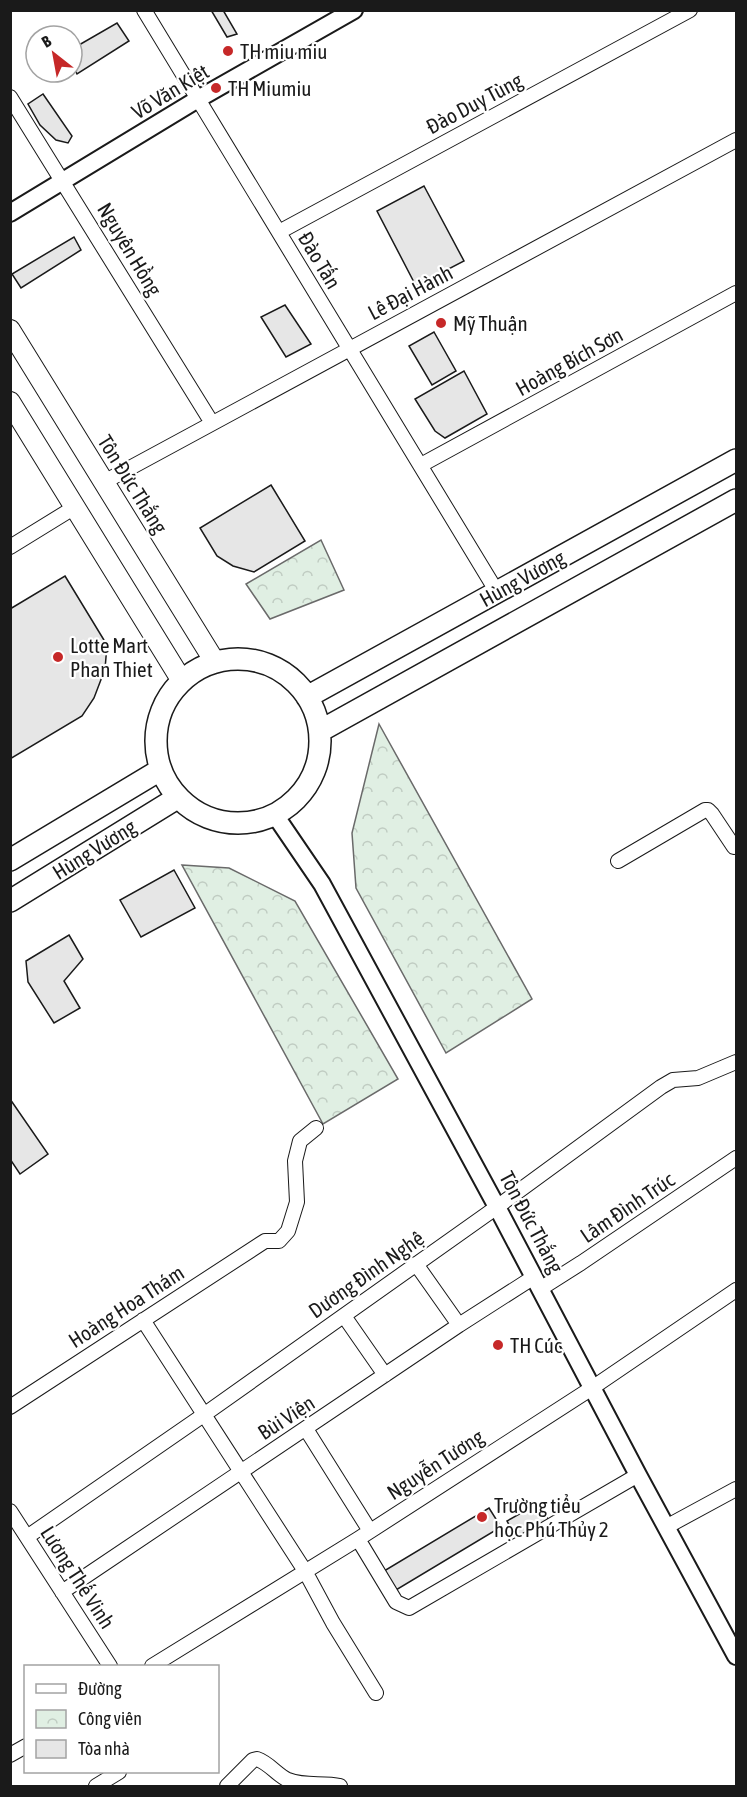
<svg xmlns="http://www.w3.org/2000/svg" width="747" height="1797" font-family="'Asap Condensed',sans-serif">
  <style>
    .park { fill: url(#park-crowns); stroke: #6a6a6a; stroke-width: 1.5 }
    .building { fill: #e6e6e6; stroke: #1a1a1a; stroke-width: 1.5 }
    .lines { fill: none; stroke-linecap: round; stroke-linejoin: round }
    .minor-casing { stroke: #1a1a1a; stroke-width: 16 }
    .tertiary-casing { stroke: #1a1a1a; stroke-width: 20 }
    .secondary-casing { stroke: #1a1a1a; stroke-width: 22 }
    .primary-casing { stroke: #1a1a1a; stroke-width: 24 }
    .minor { stroke: #fff; stroke-width: 14 }
    .tertiary { stroke: #fff; stroke-width: 16 }
    .secondary { stroke: #fff; stroke-width: 20 }
    .primary { stroke: #fff; stroke-width: 21 }
    .poi-dot { fill: #c62828; stroke: #fff; stroke-width: 2 }
    .labels { text-anchor: middle; dominant-baseline: central; stroke-width: 4.5; stroke-linejoin: round; paint-order: stroke }
    .poi-label { font-size: 21px; fill: #1a1a1a; stroke: #fff; text-anchor: start }
    .street-label { font-size: 21px; fill: #1a1a1a; stroke: #fff }
  </style>
  <defs>
    <pattern id="park-crowns" width="20" height="18" patternUnits="userSpaceOnUse" patternTransform="scale(1.5)"><rect width="20" height="18" fill="#e0efe3"/><path d="M2 6a3 3 0 1 1 6 0M12 15a3 3 0 1 1 6 0" fill="none" stroke="#c0ccc2"/></pattern>
  </defs>
  <rect width="100%" height="100%" fill="#fff"/>
  <path class="park" d="M321,540L344,590L270,619L246,584Z
    M379,724L532,999L446,1053L356,888L352,833Z
    M182,865L229,868L295,901L398,1079L323,1124Z"/>
  <path class="building" d="M211,10H223L237,34L227,37Z
    M117,23L129,41L77,74L72,64V49Z
    M43,94L72,136L68,143L56,140L40,125L28,104Z
    M424,186L464,261L416,286L377,211Z
    M74,237L81,250L21,288L12,274Z
    M285,305L311,344L286,357L261,317Z
    M434,332L456,371L432,385L409,346Z
    M464,371L487,414L445,438L435,431L415,399Z
    M271,485L305,541L254,572L233,566L217,556L200,528Z
    M65,576L107,645L105,669L94,698L82,716L10,759V609Z
    M174,870L195,908L141,937L120,900Z
    M69,935L83,959L64,981L80,1008L54,1023L28,982L26,961Z
    M10,1099L48,1154L20,1174L10,1159Z
    M539,1503L549,1521L517,1539L507,1521Z
    M489,1508L501,1527L396,1590L384,1571Z"/>
  <g class="lines">
    <defs>
      <path id="minor" d="M144,10L497,592
        M10,97L212,423
        M279,232L690,10
        M421,465L736,293
        M104,482L736,140
        M10,547L75,507
        M618,861L705,810H708L712,814L734,847
        M416,1264L459,1325
        M540,1289L581,1263L736,1158
        M344,1316L385,1375
        M143,1320L305,1571L333,1623L376,1693
        M10,1407L265,1241H279L288,1231L297,1202L295,1161L300,1141L316,1128
        M306,1429L370,1531
        M10,1511L110,1666
        M666,1527L736,1489
        M27,1537L205,1414L497,1207L661,1087L673,1080L698,1078L736,1062
        M358,1539L396,1602L409,1608L638,1475
        M62,1592L459,1325L534,1277
        M152,1666L358,1539L592,1388L736,1290
        M10,1755L26,1746
        M96,1786L119,1772
        M227,1786L253,1760L257,1759C269,1763 277,1775 288,1780C305,1787 323,1782 340,1786"/>
      <path id="tertiary" d="M10,213L198,99L354,10
        M275,815L322,884L497,1207L638,1475L736,1656"/>
      <path id="secondary" d="M10,330L215,662
        M10,402L182,681"/>
      <path id="primary" d="M156 741a82 82 0 1 1 164 0a82 82 0 1 1-164 0Z
        M307,697L736,460
        M320,731L736,500
        M10,860L160,770
        M10,901L177,798"/>
    </defs>
    <use href="#minor" class="minor-casing"/>
    <use href="#tertiary" class="tertiary-casing"/>
    <use href="#secondary" class="secondary-casing"/>
    <use href="#primary" class="primary-casing"/>
    <use href="#minor" class="minor"/>
    <use href="#tertiary" class="tertiary"/>
    <use href="#secondary" class="secondary"/>
    <use href="#primary" class="primary"/>
  </g>
  <g class="poi-dot">
    <circle cx="228" cy="51" r="6"/>
    <circle cx="216" cy="88" r="6"/>
    <circle cx="441" cy="323" r="6"/>
    <circle cx="58" cy="657" r="6"/>
    <circle cx="498" cy="1345" r="6"/>
    <circle cx="482" cy="1517" r="6"/>
  </g>
  <g class="labels">
    <g class="poi-label">
      <text x="240" y="51">TH miu miu</text>
      <text x="228" y="88">TH Miumiu</text>
      <text x="453" y="323">Mỹ Thuận</text>
      <text x="70" y="645">Lotte Mart<tspan x="70" dy="24">Phan Thiet</tspan></text>
      <text x="510" y="1345">TH Cúc</text>
      <text x="494" y="1505">Trường tiểu<tspan x="494" dy="24">học Phú Thủy 2</tspan></text>
    </g>
    <g class="street-label">
      <text transform="translate(170 91) rotate(-31)">Võ Văn Kiệt</text>
      <text transform="translate(474 103) rotate(-28)">Đào Duy Tùng</text>
      <text transform="translate(130 249) rotate(59)">Nguyên Hồng</text>
      <text transform="translate(320 260) rotate(59)">Đào Tấn</text>
      <text transform="translate(410 292) rotate(-28)">Lê Đại Hành</text>
      <text transform="translate(569 361) rotate(-29)">Hoàng Bích Sơn</text>
      <text transform="translate(133 484) rotate(58)">Tôn Đức Thắng</text>
      <text transform="translate(522 578) rotate(-29)">Hùng Vương</text>
      <text transform="translate(94 849) rotate(-32)">Hùng Vương</text>
      <text transform="translate(627 1207) rotate(-34)">Lâm Đình Trúc</text>
      <text transform="translate(532 1222) rotate(62)">Tôn Đức Thắng</text>
      <text transform="translate(366 1274) rotate(-35)">Dương Đình Nghệ</text>
      <text transform="translate(126 1306) rotate(-33)">Hoàng Hoa Thám</text>
      <text transform="translate(286 1417) rotate(-33)">Bùi Viện</text>
      <text transform="translate(435 1464) rotate(-33)">Nguyễn Tương</text>
      <text transform="translate(78 1577) rotate(57)">Lương Thế Vinh</text>
    </g>
  </g>
  <rect width="747" height="1797" fill="none" stroke="#1a1a1a" stroke-width="24"/>
  <rect x="24" y="1665" width="195" height="108" fill="#ffffff" stroke="#a3a3a3" stroke-width="1.5"/>
  <rect x="36" y="1684" width="30" height="9" fill="#ffffff" stroke="#a3a3a3" stroke-width="1.5"/>
  <text x="78" y="1695" font-size="18" fill="#1a1a1a">Đường</text>
  <rect x="36" y="1710" width="30" height="18" fill="url(#park-crowns)" stroke="#a3a3a3" stroke-width="1.5"/>
  <text x="78" y="1725" font-size="18" fill="#1a1a1a">Công viên</text>
  <rect x="36" y="1740" width="30" height="18" fill="#e6e6e6" stroke="#a3a3a3" stroke-width="1.5"/>
  <text x="78" y="1755" font-size="18" fill="#1a1a1a">Tòa nhà</text>
  <g transform="translate(54 54) rotate(329)"><circle r="28" fill="#ffffff" stroke="#a3a3a3" stroke-width="1.5"/>
  <path d="M0-4.5L10 22L0 15L-10 22Z" fill="#c62828"/>
  <text y="-9" font-size="16" font-weight="bold" text-anchor="middle" fill="#1a1a1a">B</text>
  </g>
</svg>
